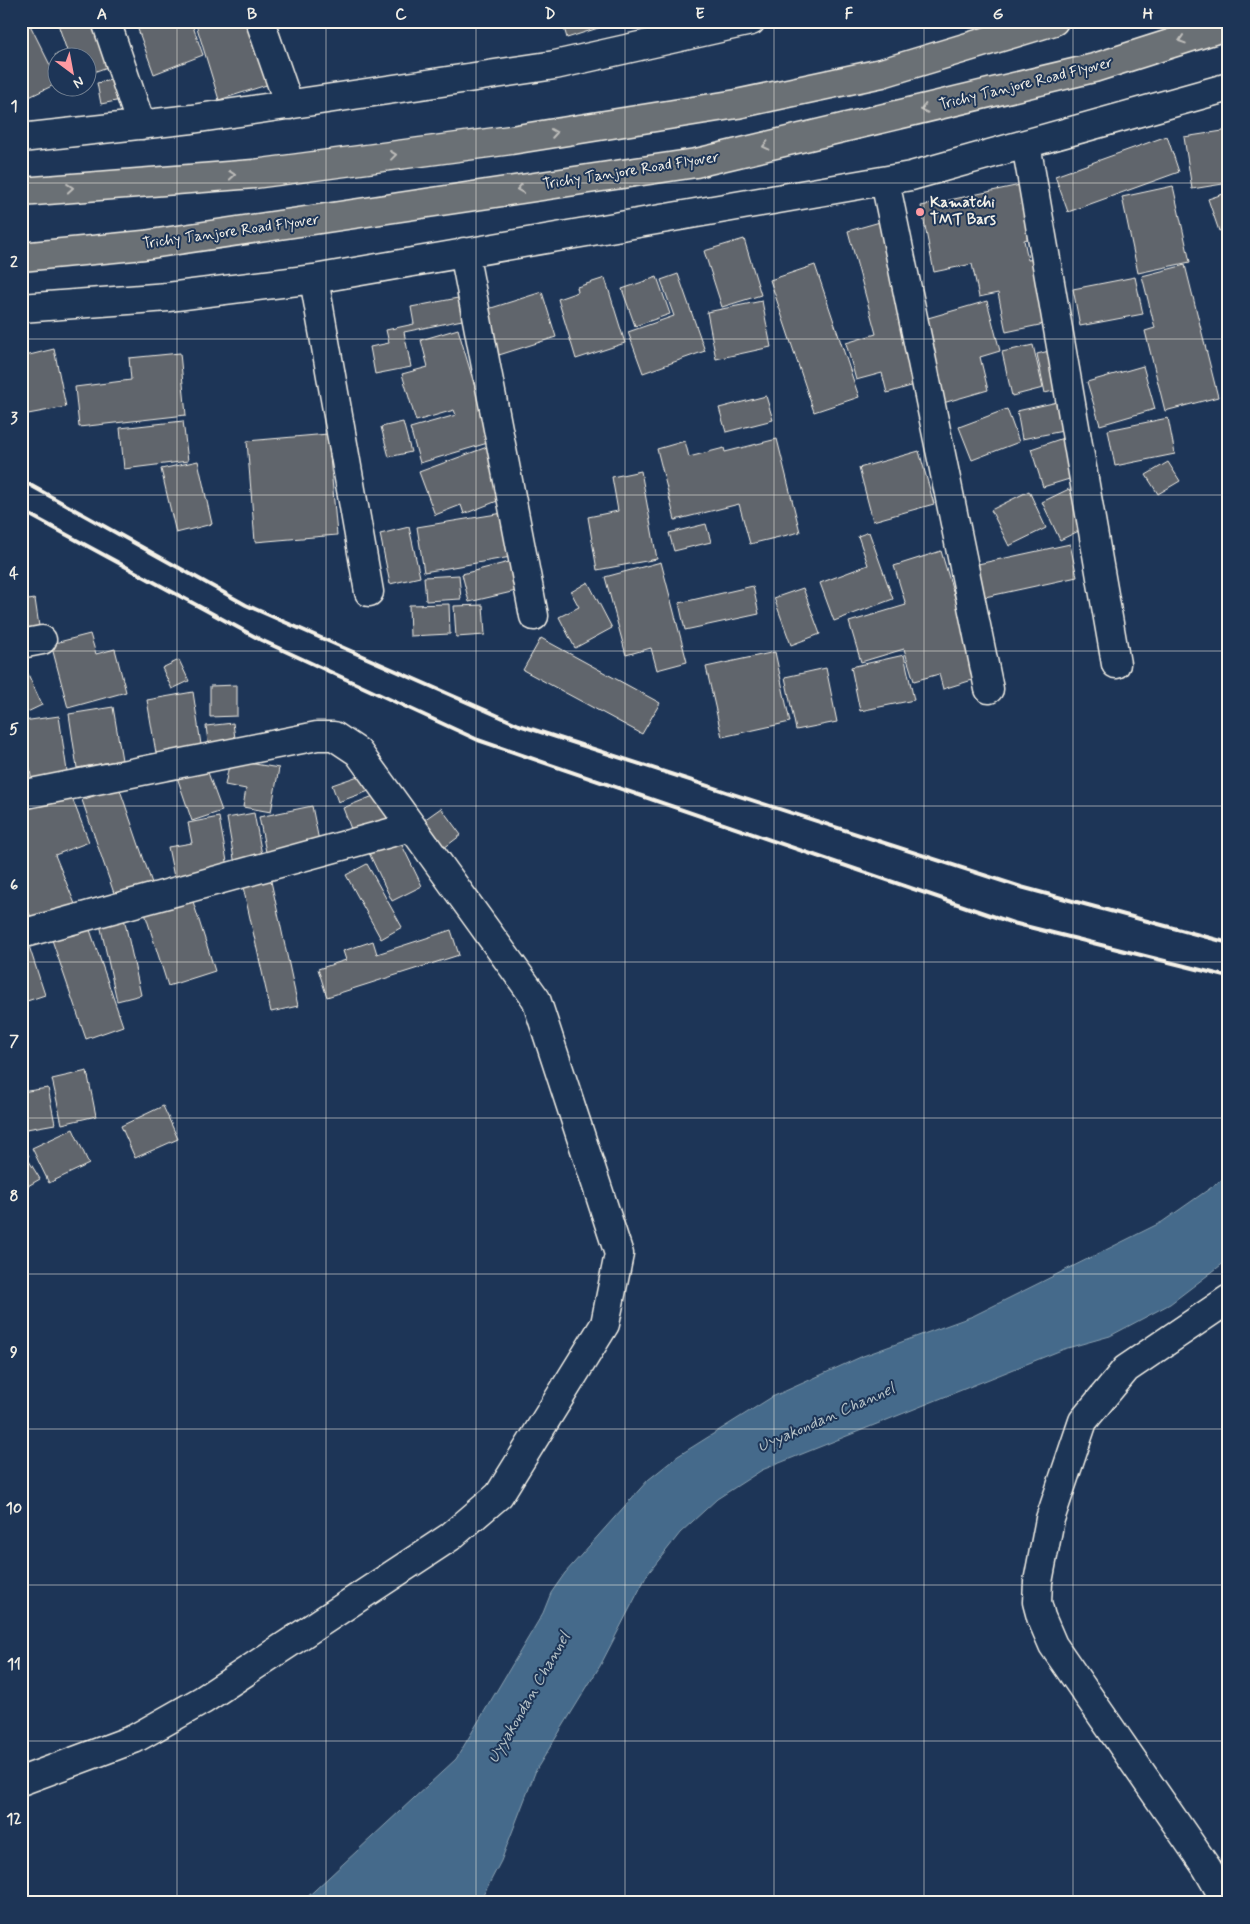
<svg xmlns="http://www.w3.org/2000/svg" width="1250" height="1924" font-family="Mynerve,sans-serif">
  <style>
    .water { fill: #446a8b; stroke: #8aa0b0 }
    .building { fill: #61656c; stroke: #f4f1e8 }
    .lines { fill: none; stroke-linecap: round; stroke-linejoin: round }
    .street-casing { stroke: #f4f1e8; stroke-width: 31 }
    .secondary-casing { stroke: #f4f1e8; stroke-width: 31 }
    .highway-casing { stroke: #f4f1e8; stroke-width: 31 }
    .street { stroke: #1d3557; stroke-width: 28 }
    .secondary { stroke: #1d3557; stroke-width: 28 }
    .highway { stroke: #6b6f75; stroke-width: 28 }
    .rail { stroke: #f4f1e8; stroke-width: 4 }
    .oneway { stroke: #bdbdba }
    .grid { fill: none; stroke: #f4f1e8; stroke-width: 1; stroke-opacity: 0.55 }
    .poi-dot { fill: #ff9aa2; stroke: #1d3557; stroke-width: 2 }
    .labels { text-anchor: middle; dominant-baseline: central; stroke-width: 4; stroke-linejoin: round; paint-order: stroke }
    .street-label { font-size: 15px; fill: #f4f1e8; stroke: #1d3557 }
    .poi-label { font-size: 15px; font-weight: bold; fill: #f4f1e8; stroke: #1d3557; text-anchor: start }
    .water-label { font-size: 16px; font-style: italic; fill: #b6c2c7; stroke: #1d3557 }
    .neatline { fill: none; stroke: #f4f1e8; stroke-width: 2 }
    .grid-label { font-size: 16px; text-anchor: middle; font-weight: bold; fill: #f4f1e8 }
  </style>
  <rect width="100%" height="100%" fill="#1d3557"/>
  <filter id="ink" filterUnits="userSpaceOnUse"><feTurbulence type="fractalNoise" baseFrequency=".02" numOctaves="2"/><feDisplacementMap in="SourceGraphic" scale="10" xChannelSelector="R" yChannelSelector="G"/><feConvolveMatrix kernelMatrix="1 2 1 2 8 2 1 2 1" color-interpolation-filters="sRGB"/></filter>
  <g filter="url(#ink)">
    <path class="water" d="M1229,1175V1259L1170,1304L1110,1336L1064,1349L762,1470L717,1499L680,1533L647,1575L600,1666L536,1770L501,1861L479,1903H301L456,1759L543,1613L551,1593L565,1573L648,1480L678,1456L772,1397L863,1356L973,1316L1162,1222Z"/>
    <path class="building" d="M21,21H28L58,81V83L21,101Z
      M57,21H98L113,65L88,74V58H58V62L55,55L67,51Z
      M135,21H191L203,55L154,74Z
      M195,21H253L273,83L219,100Z
      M562,21H620L567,38Z
      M121,78L126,99L101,104L97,83Z
      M1229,130V183L1192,189L1184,137Z
      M1167,136L1179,172L1068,212L1055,176Z
      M1020,185L1031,238L1024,240L1028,260L1036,259L1049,323L1006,332L998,293L979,297L972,264L934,272L921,206Z
      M1173,186L1190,262L1138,273L1122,197Z
      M1229,192V228L1219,231L1208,199Z
      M880,222L925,382L887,393L882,373L856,380L846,343L876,334L848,231Z
      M744,239L761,295L722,307L704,251Z
      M815,265L859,397L814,412L770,280Z
      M1185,265L1218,397L1165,411L1145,331L1155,328L1142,276Z
      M678,274L705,351L643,373L628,332L674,316L661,280Z
      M657,277L670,314L635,326L622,289Z
      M1135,277L1143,314L1080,326L1073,289Z
      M605,278L625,343L576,359L558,299L578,292L577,287Z
      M542,292L556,337L499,355L485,310Z
      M463,297L467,319L404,332L411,367L375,374L370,347L389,343L386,330L414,324L411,307Z
      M762,301L771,347L716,359L707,312Z
      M987,301L1000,351L980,357L988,390L943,403L921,320Z
      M458,329L491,442L420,463L410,428L456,415L454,410L416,421L402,374L428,367L421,340Z
      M1033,345L1043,388L1012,396L1002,352Z
      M54,349L66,407L28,414L21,380V357Z
      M1057,349L1065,388L1045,393L1037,354Z
      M180,353L186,415L79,427L75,387L131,380L129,358Z
      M1143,366L1155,409L1100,425L1087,382Z
      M766,396L773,420L726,432L719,408Z
      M1062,401L1068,430L1022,439L1017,411Z
      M1007,409L1019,442L972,460L959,427Z
      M1168,418L1175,454L1115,466L1108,430Z
      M183,421L188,461L124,469L120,428Z
      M403,422L411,452L389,457L381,427Z
      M328,434L337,535L255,542L247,441Z
      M1063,438L1076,477L1043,487L1031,449Z
      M777,439L800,532L750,544L739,504L675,520L657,449L685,441L689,457L724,448L725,452Z
      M487,447L505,498L464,514L461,505L435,515L419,472Z
      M919,451L934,504L873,521L859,468Z
      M198,461L212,524L176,533L161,469Z
      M1168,462L1180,481L1158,494L1146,475Z
      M641,471L657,559L597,570L588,517L618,511L612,477Z
      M1069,489L1087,527L1060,540L1042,502Z
      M1029,491L1046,528L1009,546L991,510Z
      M503,513L511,557L424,572L417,527Z
      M706,524L711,542L674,551L669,533Z
      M409,527L420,577L390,584L380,534Z
      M869,532L893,599L834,621L820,583L868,565L858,536Z
      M1070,544L1077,577L985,597L978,564Z
      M941,551L979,678L943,689L939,674L914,681L904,649L861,662L849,622L906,605L894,566Z
      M509,562L516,591L469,602L462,574Z
      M661,562L687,662L657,670L651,648L626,655L605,577Z
      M459,575L461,599L426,601L424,577Z
      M588,582L612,628L575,648L559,617L579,607L571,592Z
      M753,586L759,614L685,630L679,603Z
      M803,588L820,634L791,645L774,598Z
      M35,599L40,633L21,636V601Z
      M449,604L450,634L410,636L409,605Z
      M483,605L485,635L456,637L454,606Z
      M90,634L96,654L115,649L126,692L68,708L51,644Z
      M541,638L660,703L642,734L523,670Z
      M775,652L790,722L722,737L706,667Z
      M904,655L914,700L860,711L851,667Z
      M179,660L189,681L172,689L162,668Z
      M23,663L42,705L21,715V664Z
      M826,668L837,722L796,730L785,677Z
      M237,685V716L210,717V686Z
      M193,692L202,751L157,759L147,700Z
      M113,707L122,760L77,768L69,714Z
      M59,716L68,778L32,784L23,721Z
      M233,723L236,746L209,750L206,726Z
      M21,747L29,783L21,785Z
      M230,760L279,768L271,812L243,807L246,789L225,785Z
      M206,767L222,811L192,821L177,777Z
      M364,774L369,791L338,802L332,785Z
      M119,787L154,889L117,902L82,800Z
      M69,790L89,842L55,855L75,904L32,920L21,893V809Z
      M381,793L393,822L354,837L343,808Z
      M312,806L320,846L267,857L259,817Z
      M441,808L461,835L444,848L424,820Z
      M254,813L263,860L235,865L227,818Z
      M219,817L228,867L174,877L168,847L192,843L188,823Z
      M399,839L422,886L392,901L369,853Z
      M367,864L402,927L381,939L346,875Z
      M269,872L298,1006L271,1012L241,878Z
      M190,892L215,971L168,986L143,907Z
      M124,918L141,995L117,1001L100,924Z
      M87,921L123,1026L86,1039L50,934Z
      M451,930L459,955L327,997L318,969L346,960L343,951L373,941L377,954Z
      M29,946L45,995L21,1003V948Z
      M87,1071L96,1116L62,1124L52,1079Z
      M48,1088L55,1124L21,1130V1092Z
      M163,1106L178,1139L135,1158L121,1126Z
      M73,1129L89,1164L49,1183L32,1148Z
      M21,1143L29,1156L21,1160Z
      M29,1161L40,1179L21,1190V1165Z"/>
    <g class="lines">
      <defs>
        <path id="street" d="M106,21L141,125
          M260,21L289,105
          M21,138L192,119L555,65L751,21
          M1026,144L1116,664
          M885,181L989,689
          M464,252L534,616
          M314,279L369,592
          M21,308L168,297L314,279L911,176L1229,87
          M21,644L42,640
          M21,795L317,736H334L358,752L536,999L619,1254L605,1324L499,1495L450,1537L203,1700L134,1739L21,1781
          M21,934L411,827"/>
        <path id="secondary" d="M1227,1903L1207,1868L1053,1645L1041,1617L1037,1602L1038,1582L1050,1519L1083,1421L1126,1369L1229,1299"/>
        <path id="highway" d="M21,192L254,174L511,140L737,104L882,73L1054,21
          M21,257L144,245L696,163L1094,68L1229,25"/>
      </defs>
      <use href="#street" class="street-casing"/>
      <use href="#secondary" class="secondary-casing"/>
      <use href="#highway" class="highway-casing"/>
      <use href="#street" class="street"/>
      <use href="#secondary" class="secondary"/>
      <use href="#highway" class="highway"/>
      <path class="rail" d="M21,480L246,605L519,725L1021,887L1229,943
        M21,510L261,640L478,740L1013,923L1229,977"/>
    </g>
    <defs><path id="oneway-chevron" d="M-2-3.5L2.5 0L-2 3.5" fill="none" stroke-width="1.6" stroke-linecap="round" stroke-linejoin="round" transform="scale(1.25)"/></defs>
    <g class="oneway">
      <use href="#oneway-chevron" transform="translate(1182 40) rotate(162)"/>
      <use href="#oneway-chevron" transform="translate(924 109) rotate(166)"/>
      <use href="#oneway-chevron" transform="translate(554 133) rotate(-9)"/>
      <use href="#oneway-chevron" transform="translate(766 146) rotate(167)"/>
      <use href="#oneway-chevron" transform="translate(393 155) rotate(-7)"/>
      <use href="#oneway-chevron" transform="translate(232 175) rotate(-5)"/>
      <use href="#oneway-chevron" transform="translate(70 188) rotate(-5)"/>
      <use href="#oneway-chevron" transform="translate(520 189) rotate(171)"/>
    </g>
  </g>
  <path class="grid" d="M177,21V1903M326,21V1903M476,21V1903M625,21V1903M774,21V1903M924,21V1903M1073,21V1903M21,183H1229M21,339H1229M21,495H1229M21,651H1229M21,806H1229M21,962H1229M21,1118H1229M21,1274H1229M21,1429H1229M21,1585H1229M21,1741H1229"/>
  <circle class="poi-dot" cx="920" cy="212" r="5"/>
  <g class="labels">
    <g class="street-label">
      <text transform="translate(1026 84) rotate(-14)">Trichy Tanjore Road Flyover</text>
      <text transform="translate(631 171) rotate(-9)">Trichy Tanjore Road Flyover</text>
      <text transform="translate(231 232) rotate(-8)">Trichy Tanjore Road Flyover</text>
    </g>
    <g class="poi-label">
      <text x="930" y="203">Kamatchi<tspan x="930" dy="17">TMT Bars</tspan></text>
    </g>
    <g class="water-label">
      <text transform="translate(826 1418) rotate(-24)">Uyyakondan Channel</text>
      <text transform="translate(529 1698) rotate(-60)">Uyyakondan Channel</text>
    </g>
  </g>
  <rect width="1250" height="1924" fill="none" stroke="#1d3557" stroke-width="55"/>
  <g transform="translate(72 72) rotate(148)"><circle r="24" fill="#1d3557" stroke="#738091"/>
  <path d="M0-4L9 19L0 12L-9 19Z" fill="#ff9aa2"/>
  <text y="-8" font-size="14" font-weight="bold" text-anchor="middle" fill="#f4f1e8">N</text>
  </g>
  <rect x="28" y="28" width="1194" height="1868" class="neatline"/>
  <g class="grid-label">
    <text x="102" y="19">A</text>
    <text x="252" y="19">B</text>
    <text x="401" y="19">C</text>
    <text x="550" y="19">D</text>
    <text x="700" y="19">E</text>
    <text x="849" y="19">F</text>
    <text x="998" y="19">G</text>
    <text x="1148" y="19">H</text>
    <text x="14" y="111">1</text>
    <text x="14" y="267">2</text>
    <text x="14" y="423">3</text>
    <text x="14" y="578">4</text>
    <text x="14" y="734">5</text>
    <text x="14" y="890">6</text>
    <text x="14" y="1046">7</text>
    <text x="14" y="1201">8</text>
    <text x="14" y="1357">9</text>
    <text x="14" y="1513">10</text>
    <text x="14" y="1669">11</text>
    <text x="14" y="1824">12</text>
  </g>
</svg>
